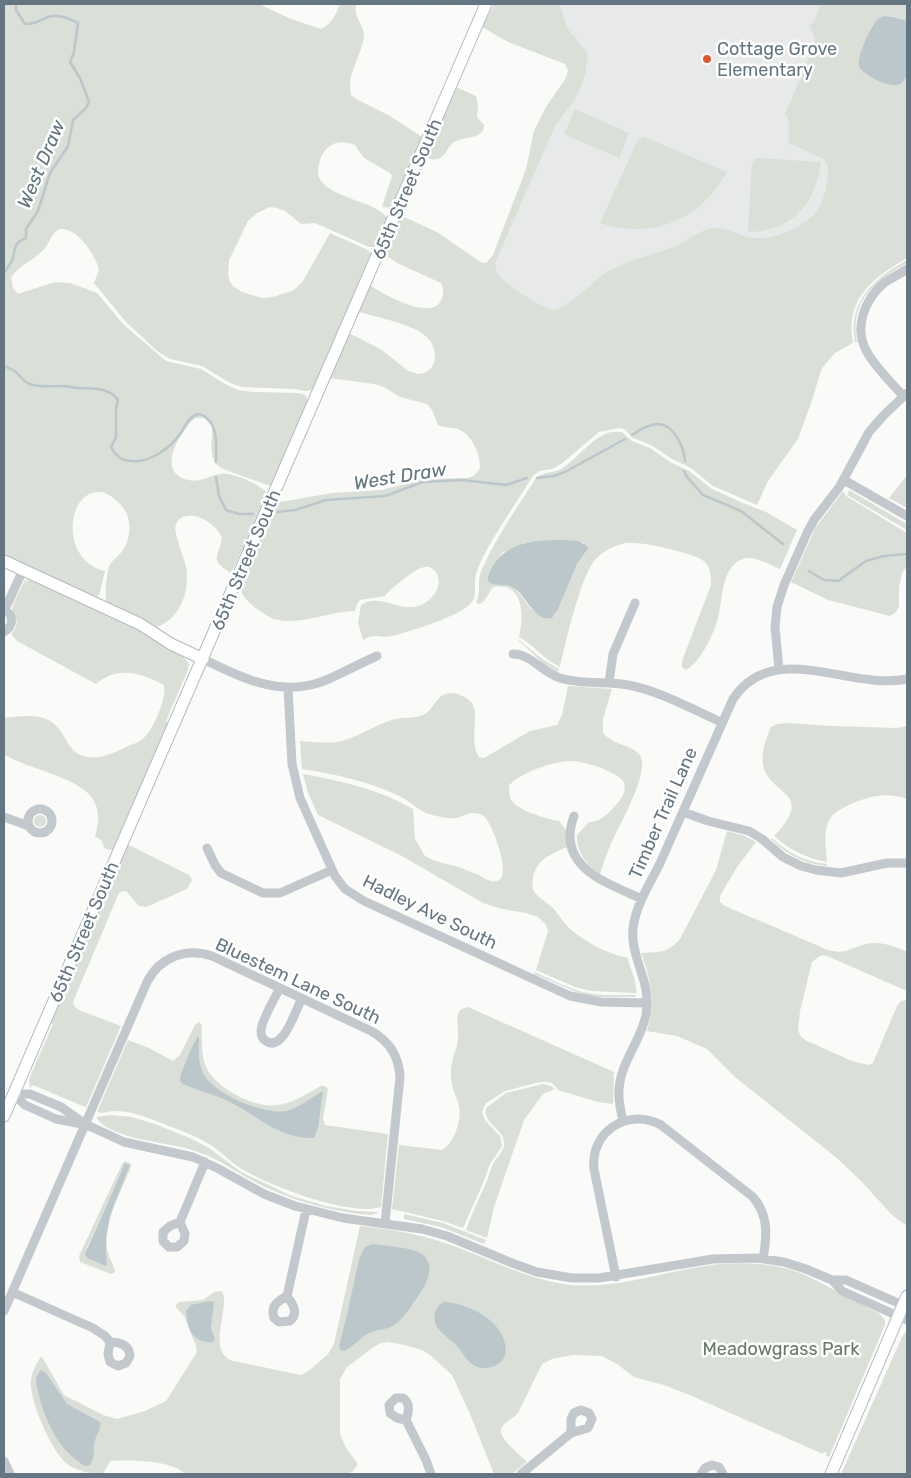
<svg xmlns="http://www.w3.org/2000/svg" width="911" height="1478" font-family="Rubik,sans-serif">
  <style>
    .built { fill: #e8e9e9 }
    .green { fill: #dadfd7; fill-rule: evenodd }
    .water { fill: #bbc7cb }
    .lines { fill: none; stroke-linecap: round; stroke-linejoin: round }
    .stream { stroke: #bbc7cb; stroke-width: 2.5 }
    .secondary-casing { stroke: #b3babf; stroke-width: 13 }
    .street { stroke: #c3c8cc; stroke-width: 9 }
    .secondary { stroke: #fff; stroke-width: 11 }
    .poi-dot { fill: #e4572e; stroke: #fff; stroke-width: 2 }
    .labels { text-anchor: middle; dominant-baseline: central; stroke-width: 5; stroke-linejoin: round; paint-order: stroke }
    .poi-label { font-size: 18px; fill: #657683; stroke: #fff; text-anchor: start }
    .street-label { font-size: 18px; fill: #657683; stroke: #fff }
    .park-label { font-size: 18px; fill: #687a64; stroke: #fff }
    .water-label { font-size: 19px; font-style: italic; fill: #60757c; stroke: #fff }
  </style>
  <rect width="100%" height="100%" fill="#fafaf8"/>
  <path class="built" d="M494,4H907V152L781,436L476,297L578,65Z"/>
  <path class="green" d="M4,4H259L291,19L321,29C332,24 336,14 340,4H356C353,19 365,24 364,37C361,57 346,74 351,95L356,99L390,116L424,138L394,208L382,207L392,176L390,173L364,158L355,145C332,136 318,151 318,175C327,200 374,198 389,220L377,247H369L315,223L301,224L285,211L277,208L270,207L257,213L248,221L229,260L228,274L230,282L233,286L242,292L262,298L273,297L294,290L303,281L330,233L368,250L373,256L315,389L306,391L294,389L242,387L230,383L202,366L170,359L157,351L126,322L94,283L99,270C96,256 78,228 61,229C53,230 50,241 46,247C36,259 19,265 11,278L13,288L18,294L55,282L70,283L84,288L97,293L124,325L166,361L201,369L225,384L238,390L254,392L298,393L305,395L310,402L273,487L223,469C206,460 213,442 212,426L204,418H195C181,431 154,472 188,480C202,483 209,475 221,474C234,472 261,485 269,495L231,573C209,559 218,559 222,538C216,520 180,503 175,528C177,542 183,554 186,567C190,590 181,618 157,627L138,616L106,602C105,591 106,578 109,567C111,561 119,556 123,550C132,536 132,515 120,504C115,499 108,493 101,492C65,489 60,562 105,571L99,595L96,597L4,555Z
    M494,4H560L567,28L588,54L585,75L581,86L573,102L555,126L495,263C496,267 496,270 498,274C503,282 545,311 555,310C564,310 593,282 603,275C624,260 650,256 674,247C685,242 696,233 708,229C722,225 735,234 748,237C765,241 788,234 802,224C824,211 828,188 828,165L822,158L789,143C787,133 793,123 785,114L814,47L815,37L809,26L814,22L821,4H907V21C901,19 892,14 885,16C882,16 877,20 875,22C870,27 857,58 859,65C862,76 891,88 902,83L907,75V258C873,278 845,298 853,343L835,353L822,368L812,400L798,439L768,481L757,505L713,486L691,468L672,459L651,445L633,438L624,429L619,428L599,432L561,464L552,469L539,471L533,476C514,507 492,536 478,568C469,590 486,598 457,613C437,623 414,630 392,636C381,639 376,632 363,640L358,623L361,605C380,592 401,614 421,605C433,600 445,584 435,571C432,568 429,566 425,567C417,567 390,589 385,596L360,600L357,604L355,611C331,611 301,625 278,620C271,619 263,613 257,609C250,604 243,597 240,589L275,503L332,493L381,490L424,479L468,478L475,475L480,468C481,455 471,433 458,429C451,427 444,428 438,425L432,410L427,404L400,397L384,387L374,384L329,378L349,333L382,350L408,371L418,374L424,373C432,369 435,364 435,355C435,324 379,320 358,311L370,285C382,294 430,320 440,302C444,296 444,289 441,283L397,263L383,253L400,215L437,232L482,263H486L493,255L526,169L534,131L546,107L566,78L568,70L565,64L508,42L482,27Z
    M456,87L476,96L478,105L477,117L484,125L483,131C475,140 464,136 454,142C447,147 446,157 437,159C433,160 429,159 425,157Z
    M575,109L629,133L619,158L564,134Z
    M644,137L727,172C700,220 653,240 600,223L638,139Z
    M756,158L821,162C815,205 792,231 748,232L752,163Z
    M907,260V263C875,281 849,301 857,342L855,343C847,301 875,278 907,260Z
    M611,432H622L632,441L650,448L670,462L689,471L712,489L743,503L766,512L797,530L780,569C770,565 757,557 747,558C721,562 723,599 718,618C714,633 701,662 686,670L682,667V661L711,585C711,578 711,570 706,563C698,553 639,541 626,543C615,545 603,551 596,559C581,573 565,646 560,667C542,658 534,645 519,637C524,616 524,581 493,587L484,601L480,604L476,603C482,592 476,580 482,569C496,537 517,508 536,478C542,472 553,473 561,469C579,458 590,438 611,432ZM564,540L584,543L587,551L577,564L554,616L545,618L531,609L514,587L498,584L488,575L502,553L525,543Z
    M907,475V508L889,498Z
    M849,490L907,524V530L847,495Z
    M843,491L846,496L907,533V566L902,573L899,587V606L896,612L890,616L828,600L791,582L816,527Z
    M27,580L32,581L142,632L184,658L189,663L188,670L166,721L170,723L114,851L104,848L102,841L95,836C108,795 79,784 47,772C32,767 18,762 4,755V718C21,716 46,712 58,728C67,737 68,751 83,756C100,761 115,752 130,745C133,744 138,743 141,740C152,733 167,699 164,685C142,673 117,665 96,684L17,641L11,634C24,620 10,616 13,605C16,597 20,590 24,582Z
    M518,639L542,659L559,669L558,672L544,664L518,640Z
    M568,686L612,689L603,719V733C613,745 631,745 639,754C652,768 621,822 614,837C608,849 604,862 600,874C586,865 576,851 577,835L589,822C600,822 607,815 614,807C620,801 627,792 624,783C620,772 583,761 572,761C557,760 518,773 509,786C509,791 509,797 512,801C519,811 547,819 559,821L566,830L567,847C551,854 535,860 533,879C532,885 532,890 536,894C541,900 548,903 554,909C559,915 563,922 568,927C580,939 610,956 627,957L634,977L637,993L591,991L575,987L536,970L548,931L546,925L538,917L526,913L502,909L483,903L402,856L318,815L308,793L303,774C341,781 379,789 413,809L415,839L425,856C436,863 450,864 461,868C467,870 473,873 479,875C484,878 491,883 497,881C513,877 492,823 484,816C471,807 460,821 448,818C444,818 428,814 426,813C416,808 408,800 397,795C368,781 334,774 302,769L300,741C313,742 329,744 342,741C360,736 377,724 395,719C404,717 416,719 425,714C433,710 436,696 446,694C454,691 465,696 471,702C481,713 468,741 479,757L484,758L530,731L557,725L562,715Z
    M787,723L832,726L897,728L907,726V799C898,796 887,794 877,796C863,798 836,808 829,820C823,832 826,849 827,862C806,858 790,850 774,836C817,791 769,796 763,765C761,753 766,738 771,727L777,724Z
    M34 821a6 6 0 1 1 12 0a6 6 0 1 1-12 0Z
    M727,831L745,836L756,842L737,867L720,896V902L725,906L828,950C848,955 848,948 866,944C880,941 894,946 907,952V991L827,956L823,955L818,957L812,962L800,1011L798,1030L801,1037L807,1041L852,1061L868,1065L873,1063L875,1058L897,1006L901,1001L907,1000V1226L892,1215L861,1181L838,1159L735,1077L707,1049L677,1036L647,1031C656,1004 651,979 641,953C659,952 668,953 680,939L716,870Z
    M772,838C788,853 805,862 827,864V866C805,864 787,855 771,839Z
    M127,844L189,875L192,880L187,889L146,907L139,906L126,891L120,892L118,895L73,1002L74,1006L79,1010L121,1026L86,1107L83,1106L33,1085L30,1088L29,1079L53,1024L49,1022Z
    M535,972C552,980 569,989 587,993C603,996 619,995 635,995L636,997H600L581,994L534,974Z
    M468,1007L614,1072L613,1076L614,1077L613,1104L598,1102L558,1090L552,1083L548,1082H540L505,1091L486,1103L482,1112L485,1120L500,1136L502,1146L490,1164L484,1181L463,1228L443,1221L392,1209L399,1145L442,1150C449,1146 453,1139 456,1131C467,1101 449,1096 451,1071C451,1059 458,1048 458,1037C459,1028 455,1018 460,1010Z
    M199,1022L202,1025C202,1038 201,1053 205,1064C212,1087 255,1109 278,1105C294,1103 307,1093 321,1086H325L328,1089L323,1119L325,1125L388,1134L381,1207C350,1217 270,1186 242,1169C230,1162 221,1151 209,1144C193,1134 174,1128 156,1121C144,1116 129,1111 115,1111C109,1111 103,1114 97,1112L128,1040L149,1048L173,1061L180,1055L195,1025Z
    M543,1084L551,1086L555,1089L543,1094L524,1120L494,1207L487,1238L466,1230C472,1213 479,1199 486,1183C489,1177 490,1170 493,1164C496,1157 504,1153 504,1144C505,1129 482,1123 486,1108L506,1093Z
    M110,1115L132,1117L155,1124L192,1139L209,1148L241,1172L292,1196L326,1206L356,1211L379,1212C372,1217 361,1214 353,1213C319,1208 286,1198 255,1182C240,1174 225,1164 209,1156C198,1152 187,1148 176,1146C157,1142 106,1136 96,1117Z
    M125,1161L131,1164V1167C121,1192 104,1221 107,1249C108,1257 114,1264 115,1272L111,1274L80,1262L79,1256L122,1164ZM125,1163L106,1229L107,1263L87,1248Z
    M404,1214L443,1223L486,1240L484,1244L441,1227L404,1219Z
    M360,1226C388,1229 415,1233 442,1242C482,1255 520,1277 563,1284C611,1291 658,1273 705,1266C736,1261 775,1262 805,1275C831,1287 854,1302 879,1313L885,1320V1325L829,1457L826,1456L827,1453L824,1452L823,1454L692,1396L664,1385L634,1377L617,1364L602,1356L572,1355L552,1359L542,1364L518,1413C513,1419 506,1421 502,1427C495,1436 520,1455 527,1462L512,1474H494L470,1414L452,1375L430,1355L422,1350L405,1345L388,1342L381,1343L375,1346L347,1367L340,1379V1434L346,1448L358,1464L353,1471L346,1474H185C172,1460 129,1460 110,1461L103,1474C91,1474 77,1471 67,1464C51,1451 29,1400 31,1380C32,1372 36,1365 40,1358L42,1357L44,1360L64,1395L103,1415L117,1419L145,1411L166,1401L197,1352L196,1346L184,1316L175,1306L179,1302L203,1300L214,1292L222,1291C231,1308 205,1352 233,1361L301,1375L310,1370L328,1354L334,1344Z
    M907,1330V1474H841L902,1337Z"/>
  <path class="water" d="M885,16L894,17L907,21V75C905,78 904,82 900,84C891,89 862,75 859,66C856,58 871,25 878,19C880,17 882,17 885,16Z
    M564,540L578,541L586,545L588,549L577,564L558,609L552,618C535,623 525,594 514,588C506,583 494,587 488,581C487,575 490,571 493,566C507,541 538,540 564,540Z
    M198,1036L199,1039C199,1050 198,1063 203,1073C212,1093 265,1116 286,1111C299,1108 312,1097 323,1091L318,1128L314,1138C278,1139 256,1114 226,1100C212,1094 197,1090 183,1084L180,1081L181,1074L190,1051Z
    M125,1163L129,1165V1167L110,1215L106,1239L107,1263L106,1266L87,1258L85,1254Z
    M373,1244C385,1246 412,1247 422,1254C440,1268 421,1292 412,1305C407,1312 402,1320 394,1325C387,1330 377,1329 369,1333C359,1338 352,1350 341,1351L339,1346L347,1315L359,1259L365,1247Z
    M209,1301L214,1302L211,1328L215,1339L212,1343C190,1340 189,1331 186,1311L191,1305Z
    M445,1302C461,1303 483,1312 494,1324C508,1339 514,1365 486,1368C483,1368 479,1368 475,1366C467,1362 463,1353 457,1346C448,1336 431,1329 435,1313C437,1307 439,1304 445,1302Z
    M41,1370L46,1373L67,1404L100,1422C102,1429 96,1434 95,1441C92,1449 96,1458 90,1465L85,1466C55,1448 43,1415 36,1383V1378Z"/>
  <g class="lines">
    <path class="stream" d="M4,273L12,261L16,245L20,241L26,238V229L38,211L50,173L68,146L73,120L86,108L89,102L80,78L70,62L74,52L78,23C70,19 57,13 48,17C40,20 34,25 25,24L16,10V4
      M4,366C8,368 14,370 17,373C23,379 25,383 33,385C43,387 53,386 64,386C69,386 74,388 79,388C93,389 109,387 118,400L116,408V437L111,447C115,455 122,461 132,461C150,463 170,448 180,434C184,429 186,422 191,418C195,414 200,413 204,416C219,425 216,447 216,462
      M632,435C639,430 649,424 658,424C674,424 684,448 685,461
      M684,471L687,477L703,495L741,511L783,544
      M216,477L219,496L226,510L239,514H253
      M537,478L554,476L565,472L625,439
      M277,512L295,510L326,500L385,496L423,482L462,480L506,485L527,478
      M809,571L824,580L838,581L866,561L884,556L907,554"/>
    <defs>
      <path id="secondary" d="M4,561L140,624L171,644L203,659
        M4,1116L486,4
        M831,1474L907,1296"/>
    </defs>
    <use href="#secondary" class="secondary-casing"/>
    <path class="street" d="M903,396C891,382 876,368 867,352C853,328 865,299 884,283C891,278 900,274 907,269
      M844,480L907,516
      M4,609C14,615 14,626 4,632
      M5,609L23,570
      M513,654C531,654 543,673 560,678C582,685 606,681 628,685C660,691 692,709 721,722
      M203,659C240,677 278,697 321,682C340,675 358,664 377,656
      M779,669L775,627L777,607L784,585L807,533L814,520L840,486L869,432L884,415L907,393
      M609,683L613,654L635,603
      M288,688L292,764L300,798L335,876L345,889L364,901L570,996L601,1002L647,1003
      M28 821a12 12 0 1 1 24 0a12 12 0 1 1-24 0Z
      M683,812L708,821L749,831L762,839L783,857L801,866L816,870L841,873L887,863H907
      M574,816C555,867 607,883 642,899
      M4,817L29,826
      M207,848L215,865L221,873L263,893H280L332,870
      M280,988C275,997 261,1022 261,1031C261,1035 262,1039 266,1041C283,1053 296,1009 302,998
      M13,1094H30L61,1107L85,1124L124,1142L193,1157L217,1168L264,1194L295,1206L343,1218L422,1229L447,1236L512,1263L537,1272L572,1278H599L713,1259L757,1258L784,1262L806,1269L832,1280L842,1291L907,1320
      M13,1094L25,1105L56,1119L82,1124
      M623,1121C621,1111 618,1101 619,1090C620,1063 641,1041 646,1015C651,983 636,968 633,940C630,912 650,885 661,861L733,699C773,638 850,691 907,679
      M180,1222L185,1234L184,1241L177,1247H169L163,1241V1232L170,1226L180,1222L205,1162
      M616,1277L594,1169C590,1131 629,1107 661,1125L753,1197C769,1216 767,1236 763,1259
      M832,1280H846L907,1307
      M12,1292L93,1328L105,1336L110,1342L108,1354L110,1362L118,1366L126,1363L130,1356C129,1345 120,1342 110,1342
      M287,1296C293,1304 299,1313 290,1321L279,1322L274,1318C270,1306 278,1301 287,1296L306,1210
      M4,1311L147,982C160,957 186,947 212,956L371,1031C389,1041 399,1056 400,1077L385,1223
      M406,1420L397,1418L390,1413L389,1405L396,1398H403C411,1403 409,1412 406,1420L426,1460L431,1474
      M4,1461L10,1474
      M521,1474L571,1433L588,1428L592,1419L589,1413L581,1410L574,1413L571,1419V1433
      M701,1474L705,1468L712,1465L719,1467L723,1474"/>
    <use href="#secondary" class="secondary"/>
  </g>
  <circle class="poi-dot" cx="707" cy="59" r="5"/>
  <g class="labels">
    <g class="poi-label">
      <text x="717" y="49">Cottage Grove<tspan x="717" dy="21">Elementary</tspan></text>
    </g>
    <g class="street-label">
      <text transform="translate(407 189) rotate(-67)">65th Street South</text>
      <text transform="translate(246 560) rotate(-67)">65th Street South</text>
      <text transform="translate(663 813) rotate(-66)">Timber Trail Lane</text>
      <text transform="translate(430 912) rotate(26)">Hadley Ave South</text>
      <text transform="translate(84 932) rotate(-67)">65th Street South</text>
      <text transform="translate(298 981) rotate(25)">Bluestem Lane South</text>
    </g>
    <g class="park-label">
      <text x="781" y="1349">Meadowgrass Park</text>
    </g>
    <g class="water-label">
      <text transform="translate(41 164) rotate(-67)">West Draw</text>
      <text transform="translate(400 476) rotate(-9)">West Draw</text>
    </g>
  </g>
  <rect width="911" height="1478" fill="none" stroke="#657683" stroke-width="10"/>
</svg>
